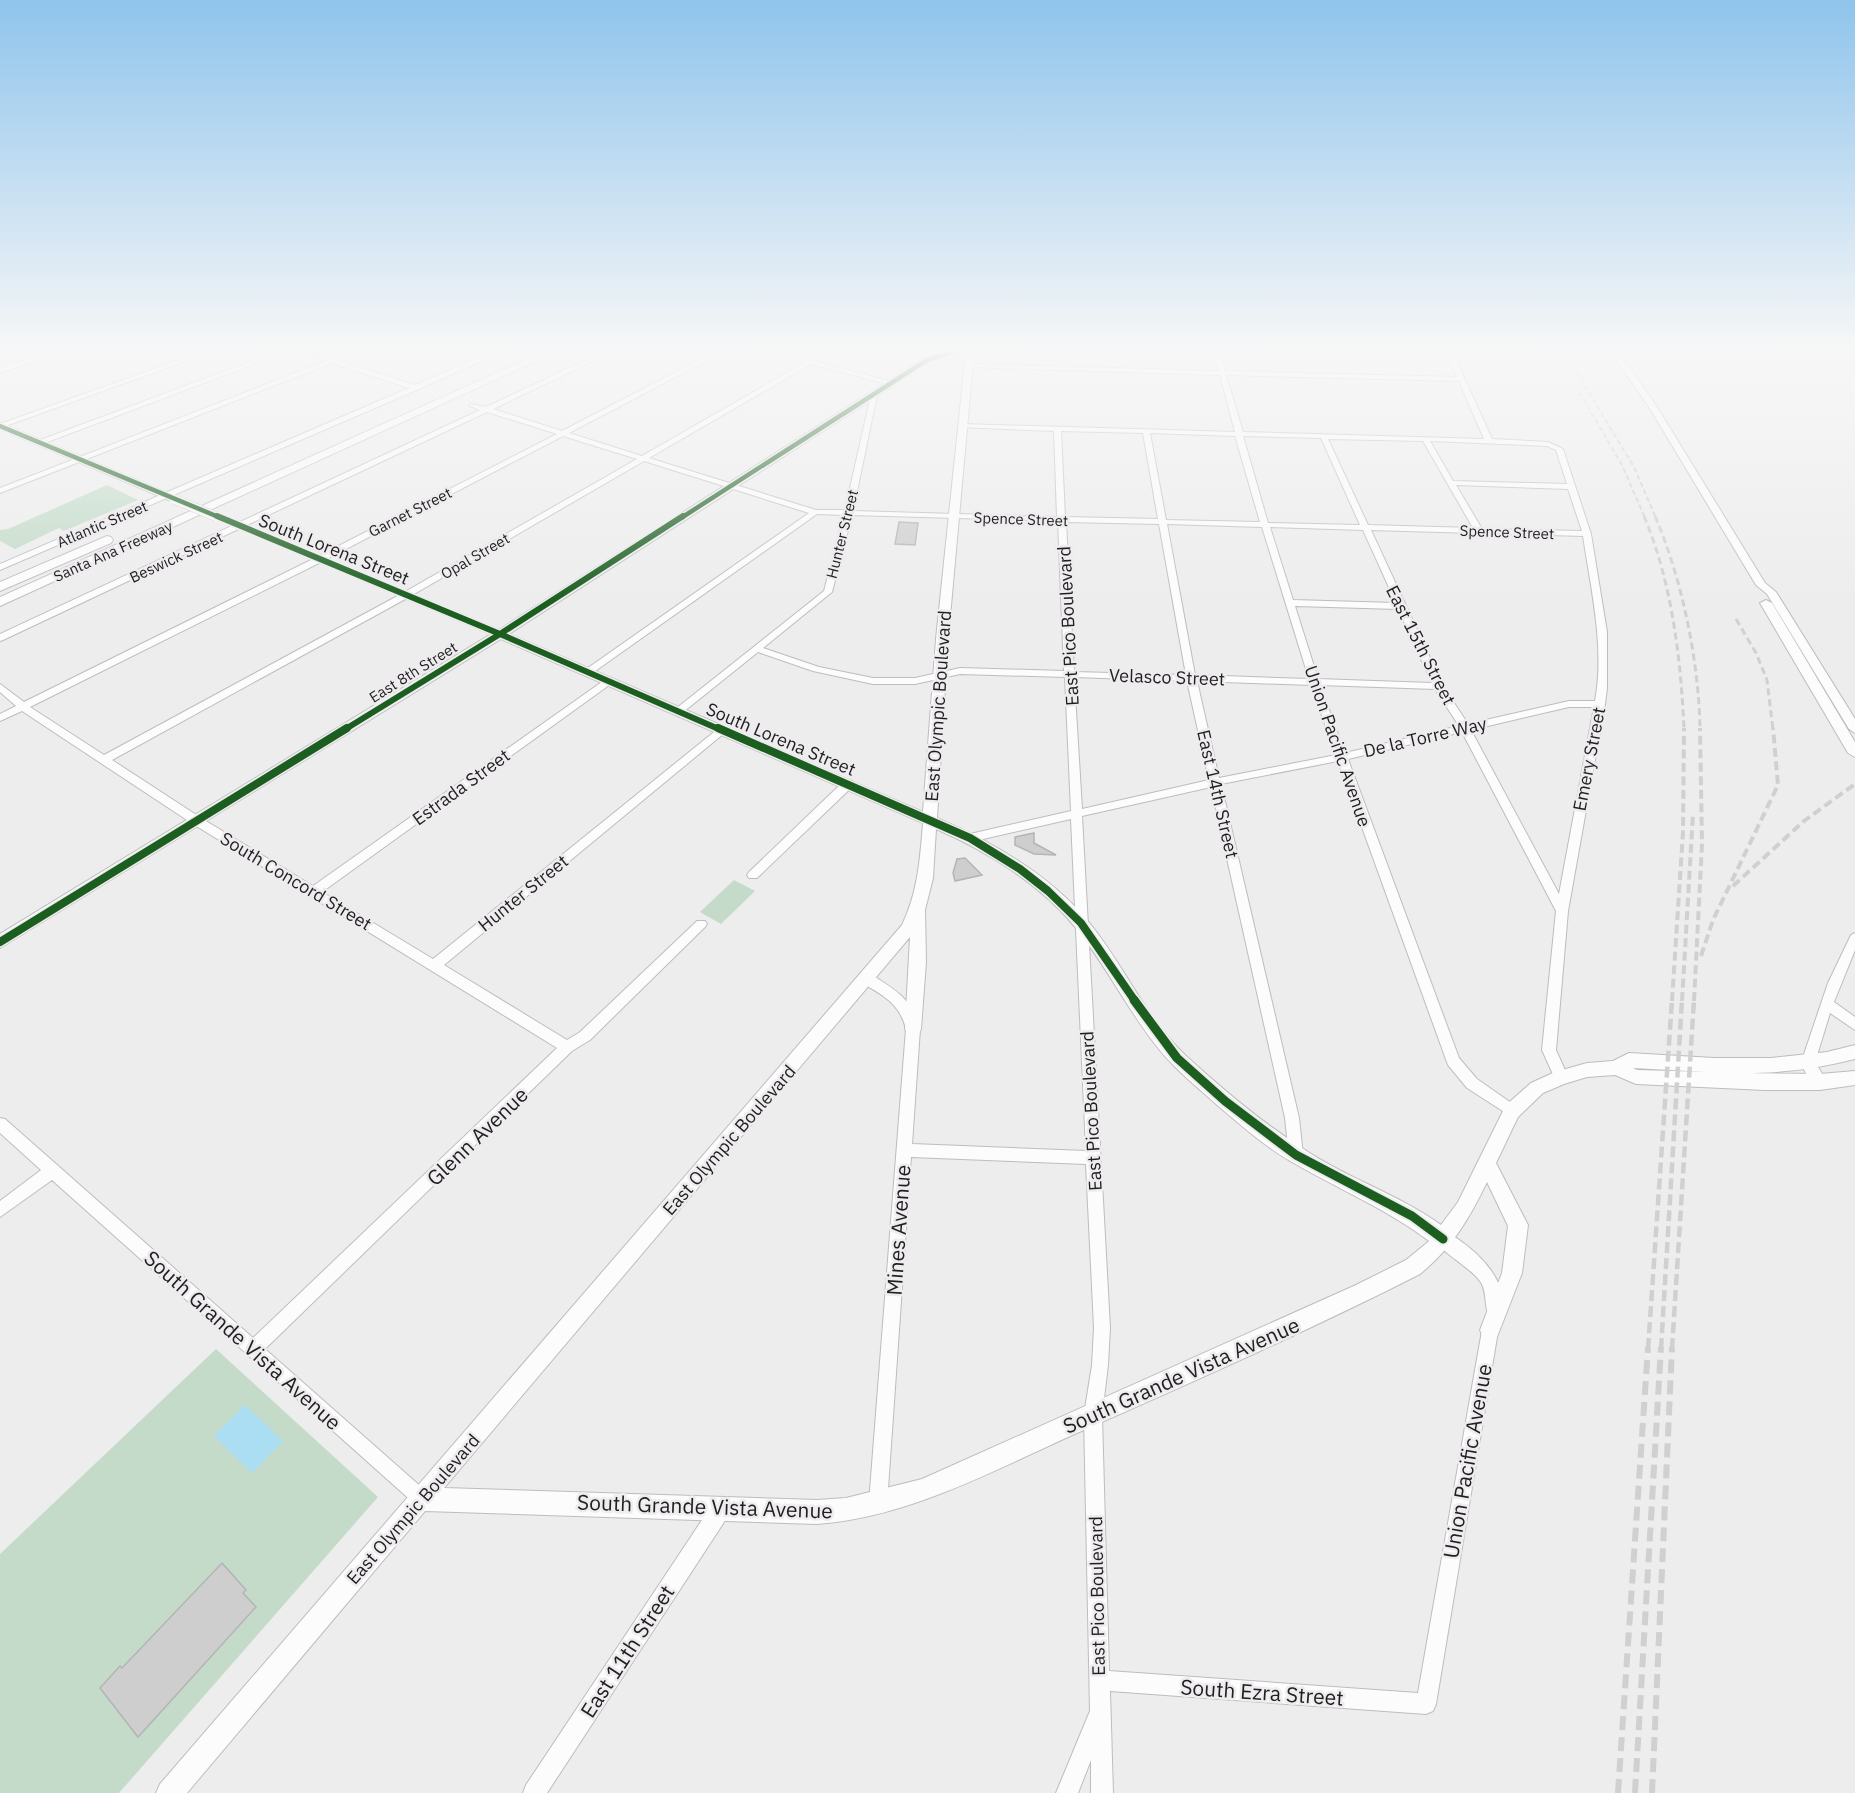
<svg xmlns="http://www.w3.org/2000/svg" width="1855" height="1793" font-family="'IBM Plex Sans',sans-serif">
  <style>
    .green { fill: #c3dbc8 }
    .water { fill: #abddf3 }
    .building { fill: #cececf; stroke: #b4b4b4; stroke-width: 1.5 }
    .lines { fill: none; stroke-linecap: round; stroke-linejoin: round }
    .minor-casing { stroke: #bdbdbd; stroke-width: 2 }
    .major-casing { stroke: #bdbdbd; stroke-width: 2 }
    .highway-casing { stroke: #bdbdbd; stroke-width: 2 }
    .minor { fill: #fcfcfc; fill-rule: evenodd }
    .major { fill: #fcfcfc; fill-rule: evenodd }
    .highway { fill: #fcfcfc; fill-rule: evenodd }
    .rail-far4 { stroke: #d0d0d0; stroke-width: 2; stroke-dasharray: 5 3; stroke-linecap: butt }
    .rail-far3 { stroke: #d0d0d0; stroke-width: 3; stroke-dasharray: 7 4; stroke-linecap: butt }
    .rail-far2 { stroke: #d0d0d0; stroke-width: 4; stroke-dasharray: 9 4.5; stroke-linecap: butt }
    .rail-far1 { stroke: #d0d0d0; stroke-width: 4.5; stroke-dasharray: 11 5; stroke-linecap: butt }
    .rail { stroke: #d0d0d0; stroke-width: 6; stroke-dasharray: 14 7; stroke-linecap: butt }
    .major-bridge-casing { stroke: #bdbdbd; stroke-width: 10; stroke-linecap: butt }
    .major-bridge { stroke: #fcfcfc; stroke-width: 9 }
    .cycleway-far3-casing { stroke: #eeecee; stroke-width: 7 }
    .cycleway-far2-casing { stroke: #eeecee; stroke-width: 9 }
    .cycleway-far1-casing { stroke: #eeecee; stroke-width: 11 }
    .cycleway-casing { stroke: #eeecee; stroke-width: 13 }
    .cycleway-far3 { stroke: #1b5e20; stroke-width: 4.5 }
    .cycleway-far2 { stroke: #1b5e20; stroke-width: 6 }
    .cycleway-far1 { stroke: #1b5e20; stroke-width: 8 }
    .cycleway { stroke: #1b5e20; stroke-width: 9 }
    .labels { text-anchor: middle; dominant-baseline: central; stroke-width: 5; stroke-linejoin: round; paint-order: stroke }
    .far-street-label { font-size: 15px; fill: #201f20; stroke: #eeecee }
    .street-label { font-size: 18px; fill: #201f20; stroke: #eeecee }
    .near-street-label { font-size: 21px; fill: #201f20; stroke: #eeecee }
  </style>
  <rect width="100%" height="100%" fill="#ededed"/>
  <path class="green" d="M107,485L138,500L64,531L59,528L15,549L0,541V530L8,529Z
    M734,880L755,891L721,924L700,912Z
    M216,1349L378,1497L119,1793H0V1554Z"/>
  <path class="water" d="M245,1405L283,1441L252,1473L214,1436Z"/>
  <path class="building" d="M899,522L918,523L915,545L895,544Z
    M1034,833V843L1056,855L1034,854L1015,845V837Z
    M965,858L982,875L955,881L953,873L957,859Z
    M222,1563L246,1590L243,1593L256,1607L138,1737L100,1688L120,1666L122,1668Z"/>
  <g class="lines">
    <defs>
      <path id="minor" d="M204,351H214L0,428V424Z
        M279,351H289L42,444L35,442Z
        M298,351C310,351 323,359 332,359C340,358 348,351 360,351L338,361L415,385L494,351H503L419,389L0,570V564L409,388L332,363L0,493V488L326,361Z
        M605,351H614L493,409L562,431L716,351H725L569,433L642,456L804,363L764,351H776L893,382L894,383L891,385L811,364L649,458L816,510H845L871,395L874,393L877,395L853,511L1057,517L1054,431L960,427V425L962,424L1235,432L1220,375L966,367V365L968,364L1219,371L1213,351H1219L1225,371L1457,377L1446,351H1452L1492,439L1548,442L1563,449L1591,534L1607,632V688L1605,704L1568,911L1556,1050L1568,1077L1566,1081L1561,1083L1556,1081L1542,1050L1556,911L1462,732L1348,759L1459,1058L1477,1079L1517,1107L1519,1111L1517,1115L1512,1117L1467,1088L1448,1065L1338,761L1221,784L1299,1118L1303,1155L1301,1160L1296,1162L1291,1160L1289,1155L1285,1118L1211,787L1082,816L1110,1328L1108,1365L1102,1415L1109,1671L1418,1693L1483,1325L1485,1319L1491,1317L1497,1319L1499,1325L1436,1704L1433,1711L1426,1714L1110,1691L1113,1793H1091V1760L1078,1793H1056L1090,1711L1084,1415L1092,1365L1094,1328L1086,1164L911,1157L887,1503L885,1510L878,1512L871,1510L869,1503L906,1029C900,1004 883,995 862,983L861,979L862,975L867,974L872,975C897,991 912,999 920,1029L912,1144L1086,1151L1071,819L970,842L964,838L970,834L1071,811L1065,677L960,674L915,684H873L813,671L758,652L682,713H674L673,711L824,591L844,515L817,514L591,674H585V670L809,513L644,461L409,597L112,760L201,818L313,886L606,679H612V683L322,892L433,959L719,728H727L728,730L444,965L567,1040L580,1032L697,921H705L707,924L705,927L590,1040L572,1051L265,1349L428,1493L431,1499L428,1505L422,1508L416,1505L52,1180L0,1217V1201L41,1170L0,1133V1118L5,1119L253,1338L557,1048L193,824L22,711L0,721V714L16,706L0,692V684L24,702L317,557L557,434L487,412L3,640L0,641V634L480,410L470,406V404L486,407ZM1226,375L1459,381L1484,439L1243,432ZM1061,431L1143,433L1158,519L1065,517ZM1150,433L1235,436L1260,522L1166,520ZM563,436L637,459L403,593L104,755L30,707L323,561ZM1243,436L1321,438L1360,525L1268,523ZM1328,439L1423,441L1473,528L1368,525ZM1430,441L1547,446L1556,450L1567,484L1453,481ZM1456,485L1568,489L1582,531L1482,529ZM852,515L1058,521L1064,671L960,668L915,678H873L819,667L763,648L832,592ZM1066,522L1159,524L1186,675L1074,672ZM1167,524L1262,527L1309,679L1195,675ZM1270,527L1363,530L1396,603L1293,600ZM1371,530L1583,536C1591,590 1605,647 1595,701H1569L1468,724L1443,686ZM1295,606L1398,609L1432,683L1318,679ZM1074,677L1187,681L1209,780L1082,809ZM1197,681L1311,685L1336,755L1219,778ZM1320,685L1435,689L1459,726L1345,753ZM1569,707H1594L1559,894L1471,730Z
        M848,780L852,781L853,784L852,787L757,878H749L747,875L749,872L844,781Z
        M1855,933V950L1834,1002L1855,1017V1030L1830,1013L1815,1062L1827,1082L1825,1086C1812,1091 1806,1073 1801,1063L1828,983L1851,935Z
        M1443,1231C1469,1242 1513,1281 1500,1313L1494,1315L1488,1313C1484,1302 1487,1291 1480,1281C1469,1266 1441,1253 1435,1239L1437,1234Z
        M721,1500L728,1502L730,1509L728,1516L547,1793H523L526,1785L714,1502Z"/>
      <path id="major" d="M52,351H65L0,373V368Z
        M946,351H959L930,362L509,634L923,812L936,639L966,351H974L948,639L937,818C992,842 1047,873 1086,919C1122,961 1144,1016 1185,1055C1221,1088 1260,1121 1302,1148C1346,1178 1398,1194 1441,1225L1458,1202L1506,1105L1531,1083L1555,1072L1587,1063L1613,1061L1629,1053L1714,1058H1771L1827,1052L1855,1045V1059C1813,1070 1772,1074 1729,1073L1820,1074L1855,1071V1085L1820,1090H1765L1636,1084L1615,1075L1587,1077L1564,1084L1543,1093L1518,1117L1496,1163L1528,1225L1522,1273L1497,1337L1490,1340L1483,1337L1480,1330L1502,1273L1508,1226L1487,1182C1469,1219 1452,1248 1420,1274C1308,1331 1192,1382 1077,1433C994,1470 910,1517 817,1524L425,1511L187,1793H156L160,1784L902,925C918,892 920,859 923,823L501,639L0,948V934L491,634L212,517L221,515L499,630L924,358ZM936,829C987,851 1040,884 1076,928C1105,964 1126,1007 1155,1044C1172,1067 1195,1085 1216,1104C1237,1122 1268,1149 1292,1162C1338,1189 1387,1209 1429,1241L1428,1242L1406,1260L1356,1285L922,1479L846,1498L817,1500L444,1488L910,937L905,1029L907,1034L913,1036L919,1034L921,1029L926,962L925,910L933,878ZM1633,1068L1707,1072L1637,1070Z
        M1610,351H1618L1657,407L1765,583L1776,592L1855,719V733L1849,729L1767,594L1756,585L1649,407Z
        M0,423L177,497L179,499L171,501L0,429Z
        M1766,600L1772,603L1855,742V757L1848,753L1760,603Z"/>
      <path id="highway" d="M545,351H558L0,606V597Z
        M107,536L111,537L113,540L111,543L0,591V582Z"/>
    </defs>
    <use href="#minor" class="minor-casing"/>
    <use href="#major" class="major-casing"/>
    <use href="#highway" class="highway-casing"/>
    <use href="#minor" class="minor"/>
    <use href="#major" class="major"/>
    <use href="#highway" class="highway"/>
    <path class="rail-far4" d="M1564,351L1634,467L1656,518
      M1579,392L1622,465L1645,518"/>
    <path class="rail-far3" d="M1644,516C1672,583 1681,659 1684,730
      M1655,516C1682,579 1699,661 1700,730
      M1736,619L1756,653L1767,680L1773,730"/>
    <path class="rail-far2" d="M1733,886L1804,821L1855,784
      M1701,956L1713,920L1778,785L1773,728
      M1672,1001L1683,832L1684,728
      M1682,1001L1693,814
      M1694,1001L1702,844L1700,728"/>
    <path class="rail-far1" d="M1648,1349L1672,1000
      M1661,1349L1682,1000
      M1672,1349L1694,1000"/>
    <path class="rail" d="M1618,1793L1648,1347
      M1635,1793L1661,1347
      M1652,1793L1672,1347"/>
    <defs>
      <path id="major-bridge" d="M174,499L217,517"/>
    </defs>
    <use href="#major-bridge" class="major-bridge-casing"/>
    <use href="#major-bridge" class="major-bridge"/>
    <defs>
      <path id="cycleway-far3" d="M0,426L221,518
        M681,518L927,360L955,351"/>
      <path id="cycleway-far2" d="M217,516L500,634L721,730
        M344,730L500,634L683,516"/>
      <path id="cycleway-far1" d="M718,728L970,838L1020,869L1048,891L1081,923L1135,1001
        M0,942L347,728"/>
      <path id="cycleway" d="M1134,1000L1177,1058L1225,1101L1296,1155L1412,1216L1443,1239"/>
    </defs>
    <use href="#cycleway-far3" class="cycleway-far3-casing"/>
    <use href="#cycleway-far2" class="cycleway-far2-casing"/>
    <use href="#cycleway-far1" class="cycleway-far1-casing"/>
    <use href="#cycleway" class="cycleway-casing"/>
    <use href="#cycleway-far3" class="cycleway-far3"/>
    <use href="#cycleway-far2" class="cycleway-far2"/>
    <use href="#cycleway-far1" class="cycleway-far1"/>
    <use href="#cycleway" class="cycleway"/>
  </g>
  <linearGradient id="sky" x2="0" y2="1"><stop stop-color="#8fc4ec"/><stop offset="0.58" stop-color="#f7f7f7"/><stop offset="1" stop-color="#f7f7f7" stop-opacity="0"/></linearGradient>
  <rect width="1855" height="602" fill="url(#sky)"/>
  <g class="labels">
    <g class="far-street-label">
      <text transform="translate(410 512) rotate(-27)">Garnet Street</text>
      <text transform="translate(1021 519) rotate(2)">Spence Street</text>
      <text transform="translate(102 524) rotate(-23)">Atlantic Street</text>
      <text transform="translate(1507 532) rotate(2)">Spence Street</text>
      <text transform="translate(842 534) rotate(-76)">Hunter Street</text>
      <text transform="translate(113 551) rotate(-24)">Santa Ana Freeway</text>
      <text transform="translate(475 556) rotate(-30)">Opal Street</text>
      <text transform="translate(176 557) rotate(-25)">Beswick Street</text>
      <text transform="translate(413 672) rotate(-32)">East 8th Street</text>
    </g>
    <g class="street-label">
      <text transform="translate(334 549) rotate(22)">South Lorena Street</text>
      <text transform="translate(1068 626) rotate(-93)">East Pico Boulevard</text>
      <text transform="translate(1421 645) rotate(63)">East 15th Street</text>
      <text transform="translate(1167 677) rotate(2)">Velasco Street</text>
      <text transform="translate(938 706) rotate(-86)">East Olympic Boulevard</text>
      <text transform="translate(1425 737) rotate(-13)">De la Torre Way</text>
      <text transform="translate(781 739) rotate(23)">South Lorena Street</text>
      <text transform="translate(1338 746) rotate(71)">Union Pacific Avenue</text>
      <text transform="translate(1589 759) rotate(-79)">Emery Street</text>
      <text transform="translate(461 787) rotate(-36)">Estrada Street</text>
      <text transform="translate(1218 794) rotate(77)">East 14th Street</text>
      <text transform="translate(296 881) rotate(31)">South Concord Street</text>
      <text transform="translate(523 893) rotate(-39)">Hunter Street</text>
      <text transform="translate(1091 1111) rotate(-93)">East Pico Boulevard</text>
      <text transform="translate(729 1140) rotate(-49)">East Olympic Boulevard</text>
      <text transform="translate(413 1509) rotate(-49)">East Olympic Boulevard</text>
      <text transform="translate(1097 1596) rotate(-91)">East Pico Boulevard</text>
    </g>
    <g class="near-street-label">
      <text transform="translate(477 1136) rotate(-44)">Glenn Avenue</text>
      <text transform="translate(898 1230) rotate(-86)">Mines Avenue</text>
      <text transform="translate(243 1340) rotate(42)">South Grande Vista Avenue</text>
      <text transform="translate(1181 1375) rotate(-24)">South Grande Vista Avenue</text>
      <text transform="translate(1467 1461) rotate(-80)">Union Pacific Avenue</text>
      <text transform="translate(705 1506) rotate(2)">South Grande Vista Avenue</text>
      <text transform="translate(627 1651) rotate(-57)">East 11th Street</text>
      <text transform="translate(1262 1692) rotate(4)">South Ezra Street</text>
    </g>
  </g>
</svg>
